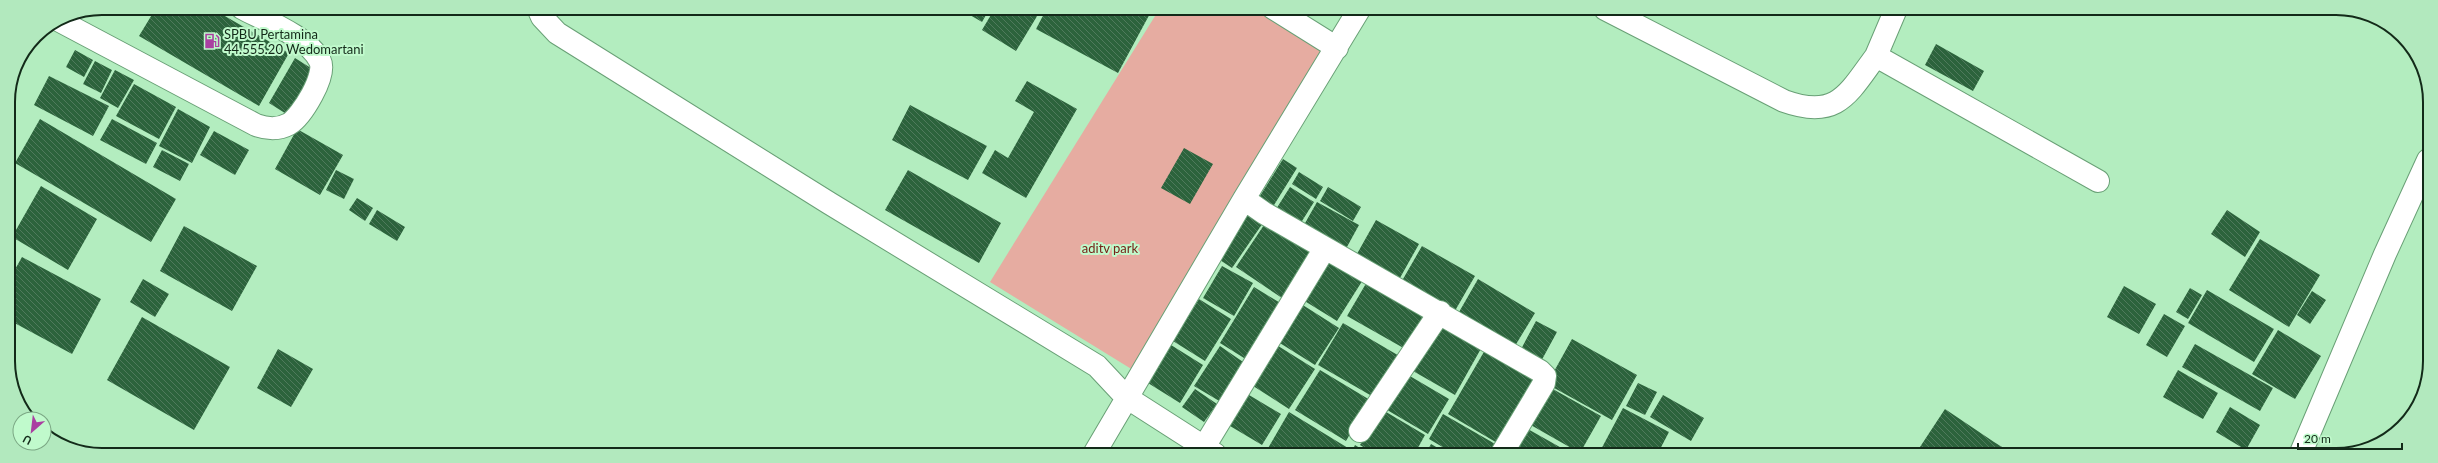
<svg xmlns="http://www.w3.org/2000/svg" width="2438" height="463" font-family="Lato,sans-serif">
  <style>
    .green { fill: #e6aca1 }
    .building { fill: url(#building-back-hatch) }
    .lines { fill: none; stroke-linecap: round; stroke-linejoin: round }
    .minor-casing { stroke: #69a076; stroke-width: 24 }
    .minor { stroke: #fff; stroke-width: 22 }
    .labels { text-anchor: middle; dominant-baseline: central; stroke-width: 4; stroke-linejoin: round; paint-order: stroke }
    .poi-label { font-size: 13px; fill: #132a19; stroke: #c0facc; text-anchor: start }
    .park-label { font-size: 13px; fill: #742419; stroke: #c0facc }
    .rim { fill: none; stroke: #132a19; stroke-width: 2 }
  </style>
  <defs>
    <pattern id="building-back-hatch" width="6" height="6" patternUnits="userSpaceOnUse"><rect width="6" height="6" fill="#2c633c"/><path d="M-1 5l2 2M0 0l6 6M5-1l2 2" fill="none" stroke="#4f7a5c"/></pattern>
  </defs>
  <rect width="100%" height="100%" fill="#b3edbf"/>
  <path class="green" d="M1160,8H1291L1338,38L1133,370L990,282Z"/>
  <path class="building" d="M156,8H211L289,53L259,106L139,36Z
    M958,8H990L982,22Z
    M995,8H1042L1016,51L982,30Z
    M1047,8H1153L1118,73L1036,29Z
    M1936,44L1984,71L1973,91L1925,65Z
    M75,50L93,60L84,77L66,67Z
    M295,58L314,70L288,115L269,103Z
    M95,61L112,70L101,93L83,84Z
    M115,70L134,80L118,108L100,98Z
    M49,76L109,106L93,136L34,105Z
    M1027,81L1077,109L1026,198L982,173L995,150L1008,158L1034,112L1015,101Z
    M134,84L176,107L159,139L116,116Z
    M910,105L987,146L968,180L892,140Z
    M178,109L210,127L192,163L159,146Z
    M40,119L176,199L151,242L15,163Z
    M112,119L157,143L146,164L100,140Z
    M297,129L343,155L320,195L275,169Z
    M214,131L249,150L235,175L200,155Z
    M1184,148L1213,164L1190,204L1161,188Z
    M162,150L189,164L180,181L153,167Z
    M1283,159L1297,168L1269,213L1255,204Z
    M336,170L354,179L344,199L326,190Z
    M908,170L1001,223L979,263L885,210Z
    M1299,172L1323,187L1316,199L1292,184Z
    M41,186L97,219L68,270L12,237Z
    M1290,187L1314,202L1297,229L1273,214Z
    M1328,187L1361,207L1353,221L1320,201Z
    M357,198L373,208L365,221L349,210Z
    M1317,202L1359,225L1342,256L1300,232Z
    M377,210L405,227L397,241L369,224Z
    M1250,210L1265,220L1232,268L1217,258Z
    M2227,210L2260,232L2245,257L2211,234Z
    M1376,220L1419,244L1396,285L1353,261Z
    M1266,222L1318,257L1288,302L1236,267Z
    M184,226L257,266L232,311L160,271Z
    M2260,239L2320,275L2289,327L2229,290Z
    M1422,246L1475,276L1452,316L1399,286Z
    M1331,254L1366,275L1337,321L1303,300Z
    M22,257L101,299L72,354L9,320V280Z
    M1222,266L1253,283L1234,316L1203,298Z
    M1371,275L1430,311L1407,350L1347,316Z
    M143,279L169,294L155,317L130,302Z
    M1478,279L1535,313L1512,351L1455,319Z
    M2124,286L2156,304L2139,334L2107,317Z
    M1254,287L1287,307L1252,363L1220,343Z
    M2190,288L2202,295L2188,319L2176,312Z
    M2207,290L2274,329L2254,362L2188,323Z
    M2312,291L2326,300L2310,324L2297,315Z
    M1199,299L1231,319L1205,361L1173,341Z
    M1298,302L1339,328L1315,365L1275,340Z
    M2164,314L2185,326L2167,357L2146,345Z
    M142,317L230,367L194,430L107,380Z
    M1441,321L1483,345L1455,395L1413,371Z
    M1536,321L1557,332L1539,365L1519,353Z
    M1343,323L1401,357L1377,399L1318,365Z
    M2278,330L2321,356L2295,399L2252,374Z
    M1572,339L1637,375L1612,420L1547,384Z
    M1275,344L1315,369L1289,409L1250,384Z
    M2195,344L2273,388L2260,411L2182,367Z
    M1171,345L1203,365L1180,403L1148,383Z
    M1220,346L1246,364L1221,402L1194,386Z
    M278,349L313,369L291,407L257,388Z
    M1485,350L1536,380L1499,444L1448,414Z
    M1320,370L1370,400L1346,441L1295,410Z
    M2178,370L2218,393L2203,419L2163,397Z
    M1403,372L1449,399L1428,434L1382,407Z
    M1638,383L1657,392L1645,415L1626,406Z
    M1551,388L1601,416L1580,453L1529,424Z
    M1195,389L1217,404L1204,422L1182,407Z
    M1244,392L1281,414L1262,445L1225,423Z
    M1663,395L1704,418L1691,441L1650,417Z
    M2230,407L2260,425L2246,450L2216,432Z
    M1623,408L1669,432L1657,455H1598Z
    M1381,409L1425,435L1414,455H1376L1360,445Z
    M1945,409L1994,442L2015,455H1918L1916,453Z
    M1289,412L1348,448L1344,455H1274L1267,450Z
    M1443,414L1497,445L1491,455H1456L1429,439Z
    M1526,428L1574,455H1511Z
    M1431,444L1450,455H1425Z
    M1355,445L1371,455H1350Z"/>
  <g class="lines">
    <defs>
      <path id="minor" d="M538,8L542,17L557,33L829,203L1097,366L1126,397L1215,454
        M1273,8L1337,48
        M1605,9L1784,101C1837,120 1848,94 1876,56L2098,181
        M58,20L256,125C267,129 278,130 289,124C302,116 327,75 320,61C309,37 264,20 242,8
        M1876,56L1896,9
        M1244,199L1264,213L1540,371L1545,376L1544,383L1501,455
        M1360,431L1440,312
        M1204,447L1325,248
        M1094,454L1244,199L1360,8
        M2300,455L2385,254L2428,160"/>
    </defs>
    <use href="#minor" class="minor-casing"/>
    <use href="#minor" class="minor"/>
  </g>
  <defs>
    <symbol id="fuel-bare" viewBox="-9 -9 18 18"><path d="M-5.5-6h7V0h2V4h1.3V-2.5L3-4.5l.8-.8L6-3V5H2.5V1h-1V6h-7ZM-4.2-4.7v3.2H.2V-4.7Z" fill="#aa40a1" stroke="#c0facc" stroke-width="2.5" paint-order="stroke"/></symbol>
  </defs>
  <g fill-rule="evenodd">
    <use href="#fuel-bare" x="201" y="30" width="22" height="22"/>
  </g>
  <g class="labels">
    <g class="poi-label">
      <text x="224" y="34">SPBU Pertamina<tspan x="224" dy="15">44.555.20 Wedomartani</tspan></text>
    </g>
    <g class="park-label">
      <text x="1110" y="248">aditv park</text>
    </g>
  </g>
  <path d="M0 0H2438V463H0ZM102 15H2336A87 87 0 0 1 2423 102V361A87 87 0 0 1 2336 448H102A87 87 0 0 1 15 361V102A87 87 0 0 1 102 15Z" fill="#b2e9be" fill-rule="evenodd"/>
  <path class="rim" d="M102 15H2336A87 87 0 0 1 2423 102V361A87 87 0 0 1 2336 448H102A87 87 0 0 1 15 361V102A87 87 0 0 1 102 15Z"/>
  <g transform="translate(32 431) rotate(208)"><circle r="19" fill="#c0facc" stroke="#7ba784"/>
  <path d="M0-3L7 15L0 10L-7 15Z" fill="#aa40a1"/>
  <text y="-6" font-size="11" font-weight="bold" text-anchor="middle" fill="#132a19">U</text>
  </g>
  <path d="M2298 443v6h104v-6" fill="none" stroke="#132a19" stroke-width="2"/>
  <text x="2304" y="443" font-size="12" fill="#132a19" stroke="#c0facc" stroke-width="3" paint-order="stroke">20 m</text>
</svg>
